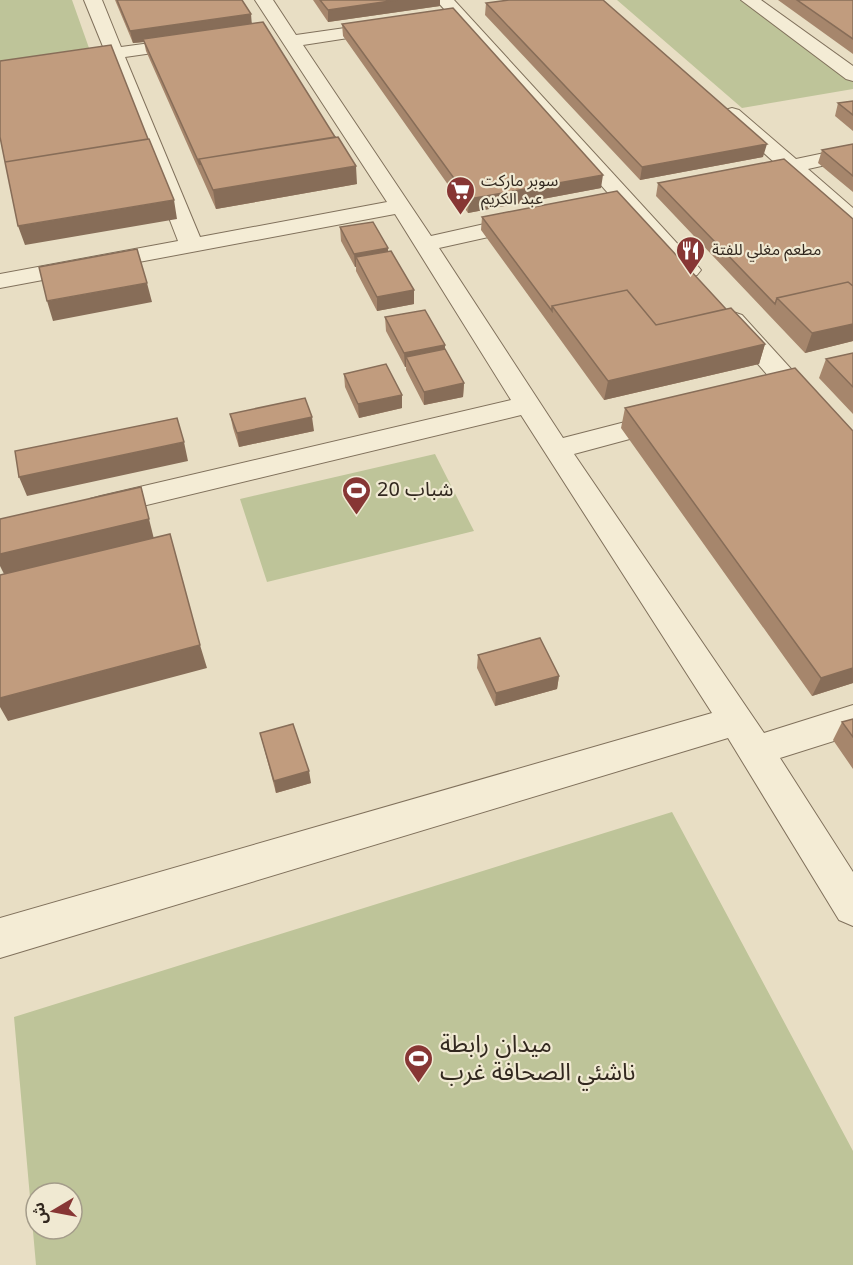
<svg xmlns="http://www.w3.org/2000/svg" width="853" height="1265" font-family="Georgia,'Noto Sans Arabic',serif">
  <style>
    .green { fill: #bec499; fill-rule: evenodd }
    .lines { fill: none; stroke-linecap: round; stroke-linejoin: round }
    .minor-casing { stroke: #80715c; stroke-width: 2 }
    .minor { fill: #f4ecd5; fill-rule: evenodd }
    .wall { fill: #a6866c }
    .shaded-wall { fill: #876d58 }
    .building { fill: #c19c7e; stroke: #876d58; stroke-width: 1.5 }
    .labels { text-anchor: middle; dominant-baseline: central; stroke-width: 4.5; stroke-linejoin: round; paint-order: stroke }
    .far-poi-label { font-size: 16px; fill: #32281f; stroke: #f0e9d2; text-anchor: start }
    .poi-label { font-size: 20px; fill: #32281f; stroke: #f0e9d2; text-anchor: start }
    .near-poi-label { font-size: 24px; fill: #32281f; stroke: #f0e9d2; text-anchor: start }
  </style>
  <rect width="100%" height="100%" fill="#e8dec4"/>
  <path class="green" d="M0,0H72L89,48L0,61Z
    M617,0H744L853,81V89L742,108Z
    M435,454L474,531L267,582L240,499Z
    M672,812L853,1151V1265H36L14,1017ZM36,1193H72V1229H36Z"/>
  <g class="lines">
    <defs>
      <path id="minor" d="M84,0H102L121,47L188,38L194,39L197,43L194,47L188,48L125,57L200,237L387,202L255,0H273L296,35L387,22L393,23L396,27L393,31L387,32L303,45L431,236L525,215L533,217L536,222L533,227L439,248L563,438L668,411L678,414L682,420L678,426L574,454L764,733L853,705V735L780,758L853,872V926L839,920L728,738L0,958V918L712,713L521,415L101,516L90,513L86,506L90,499L101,496L511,400L395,214L0,288V274L178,241L108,60L0,75V63L104,49Z
        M436,0H454L697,265L701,270L697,275L689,277L681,275Z
        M741,0H761L853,66V81L846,79Z
        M732,108L739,110L796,159L853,147V159L808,169L853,208V227L845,225L787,173L749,181L741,180L738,175L741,170L775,163L725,118L722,114L725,110Z
        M733,312L742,315L853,437V465L843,462L724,325L720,320L724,315Z"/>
    </defs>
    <use href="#minor" class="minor-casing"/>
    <use href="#minor" class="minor"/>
  </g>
  <path class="wall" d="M115,0H242L252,24L357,184L216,209L146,51L144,42L133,43Z
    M313,0H440V6L328,22Z
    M778,0H853V54Z
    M486,3L763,157L640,180L485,15Z
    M342,24L601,188L468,213L343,36Z
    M853,101V131L835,116L838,103Z
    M853,144V192L818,163L822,150Z
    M658,183L853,219V341L805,353L656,196Z
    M482,217L726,309L765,344L759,364L604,400L481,230Z
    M340,227L388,251L414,290V304L377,311L356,271V267H355L341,241Z
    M385,317L445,345V349L464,383L463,397L424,405L406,370V367H405L386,331Z
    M853,353V414L819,378L826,359Z
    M344,374L402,408L359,418L345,387Z
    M625,408L853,431V683L812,696L621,428Z
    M230,414L314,431L239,447L233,428Z
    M478,655L559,676L557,689L495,706L477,668Z
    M853,719V769L833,740L842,722Z
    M260,733L311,783L276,793Z"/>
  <path class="shaded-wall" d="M397,0H440V6L328,22V10Z
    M251,14L252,26L143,39L144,42L133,43L130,31Z
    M767,144L763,157L640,180L642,167Z
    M356,166L357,184L216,209L213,190Z
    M603,175L601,188L468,213L469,199Z
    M174,200L177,219L25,245L18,226Z
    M388,248V261L356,257V267H355L354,254Z
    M147,283L152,302L53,321L47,301Z
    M414,290V304L377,311V297Z
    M853,324V341L805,353L812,333Z
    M765,344L759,364L604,400L608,381Z
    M445,345V359L406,357V367H405L404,353Z
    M464,383L463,397L424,405V392Z
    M402,395V408L359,418L358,404Z
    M312,417L314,431L239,447L237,433Z
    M184,442L188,461L27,496L19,477Z
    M141,487L154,539L4,574L0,566V554Z
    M200,645L207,668L8,721L0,707V698Z
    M853,668V683L812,696L821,678Z
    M559,676L557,689L495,706L496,693Z
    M309,771L311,783L276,793L274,781Z"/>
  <path class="building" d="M117,0H242L251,14L130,31Z
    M320,0H397L328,10Z
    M509,0H603L767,144L642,167L486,3Z
    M797,0H853V39Z
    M453,8L603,175L469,199L342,24Z
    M263,22L335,137L199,159L200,165L143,39Z
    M111,45L148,139L5,162L0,137V61Z
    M853,101V115L838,103Z
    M338,137L356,166L213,190L199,159Z
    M149,139L174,200L18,226L5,162Z
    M853,144V176L822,150Z
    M784,159L853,219V286L848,282L777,298L775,304L658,183Z
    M617,191L726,309L656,325L627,290L552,306V311L482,217Z
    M373,222L388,248L354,254L340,227Z
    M137,249L147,283L47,301L39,267Z
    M391,251L414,290L377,297L356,257Z
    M848,282L853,286V324L812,333L777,298Z
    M627,290L656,325L731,308L765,344L608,381L552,306Z
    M425,310L445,345L404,353L385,317Z
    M445,349L464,383L424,392L406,357Z
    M853,353V387L826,359Z
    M386,364L402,395L358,404L344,374Z
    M795,368L853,431V668L821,678L625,408Z
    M305,398L312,417L237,433L230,414Z
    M177,418L184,442L19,477L15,451Z
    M141,487L149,519L0,554V519Z
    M170,534L200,645L0,698V575Z
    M540,638L559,676L496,693L478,655Z
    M853,719V737L842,722Z
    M293,724L309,771L274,781L260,733Z"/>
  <defs>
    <symbol id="supermarket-pin" viewBox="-11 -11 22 30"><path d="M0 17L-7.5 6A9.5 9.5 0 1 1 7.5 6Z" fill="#873634" stroke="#f0e9d2"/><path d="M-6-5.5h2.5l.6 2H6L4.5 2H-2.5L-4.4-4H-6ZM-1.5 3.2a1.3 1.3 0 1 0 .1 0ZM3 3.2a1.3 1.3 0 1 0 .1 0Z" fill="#fff"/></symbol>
    <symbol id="restaurant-pin" viewBox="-11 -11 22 30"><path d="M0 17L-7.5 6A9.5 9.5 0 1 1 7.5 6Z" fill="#873634" stroke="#f0e9d2"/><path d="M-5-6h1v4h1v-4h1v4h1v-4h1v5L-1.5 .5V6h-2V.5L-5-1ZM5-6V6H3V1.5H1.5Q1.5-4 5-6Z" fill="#fff"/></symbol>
    <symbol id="stadium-pin" viewBox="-11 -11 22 30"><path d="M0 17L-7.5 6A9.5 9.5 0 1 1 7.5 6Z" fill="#873634" stroke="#f0e9d2"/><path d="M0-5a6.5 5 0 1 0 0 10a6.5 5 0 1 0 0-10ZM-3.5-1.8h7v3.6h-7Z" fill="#fff"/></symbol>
  </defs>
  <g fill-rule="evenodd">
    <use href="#supermarket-pin" x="444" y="174" width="33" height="45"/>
    <use href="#restaurant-pin" x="674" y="234" width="33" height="45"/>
    <use href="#stadium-pin" x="340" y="474" width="33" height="45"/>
    <use href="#stadium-pin" x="402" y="1042" width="33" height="45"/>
  </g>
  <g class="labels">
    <g class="far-poi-label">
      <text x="481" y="181">سوبر ماركت<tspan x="481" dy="18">عبد الكريم</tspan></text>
      <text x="712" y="250">مطعم مغلي للفتة</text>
    </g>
    <g class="poi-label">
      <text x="377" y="490">شباب 20</text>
    </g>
    <g class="near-poi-label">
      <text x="440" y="1044">ميدان رابطة<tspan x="440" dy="28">ناشئي الصحافة غرب</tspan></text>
    </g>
  </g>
  <g transform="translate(54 1211) rotate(260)"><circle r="28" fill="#f0e9d2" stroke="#a49c8a" stroke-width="1.5"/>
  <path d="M0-4.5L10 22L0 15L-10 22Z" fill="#873634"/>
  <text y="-9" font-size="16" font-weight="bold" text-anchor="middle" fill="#32281f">ش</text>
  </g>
</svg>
